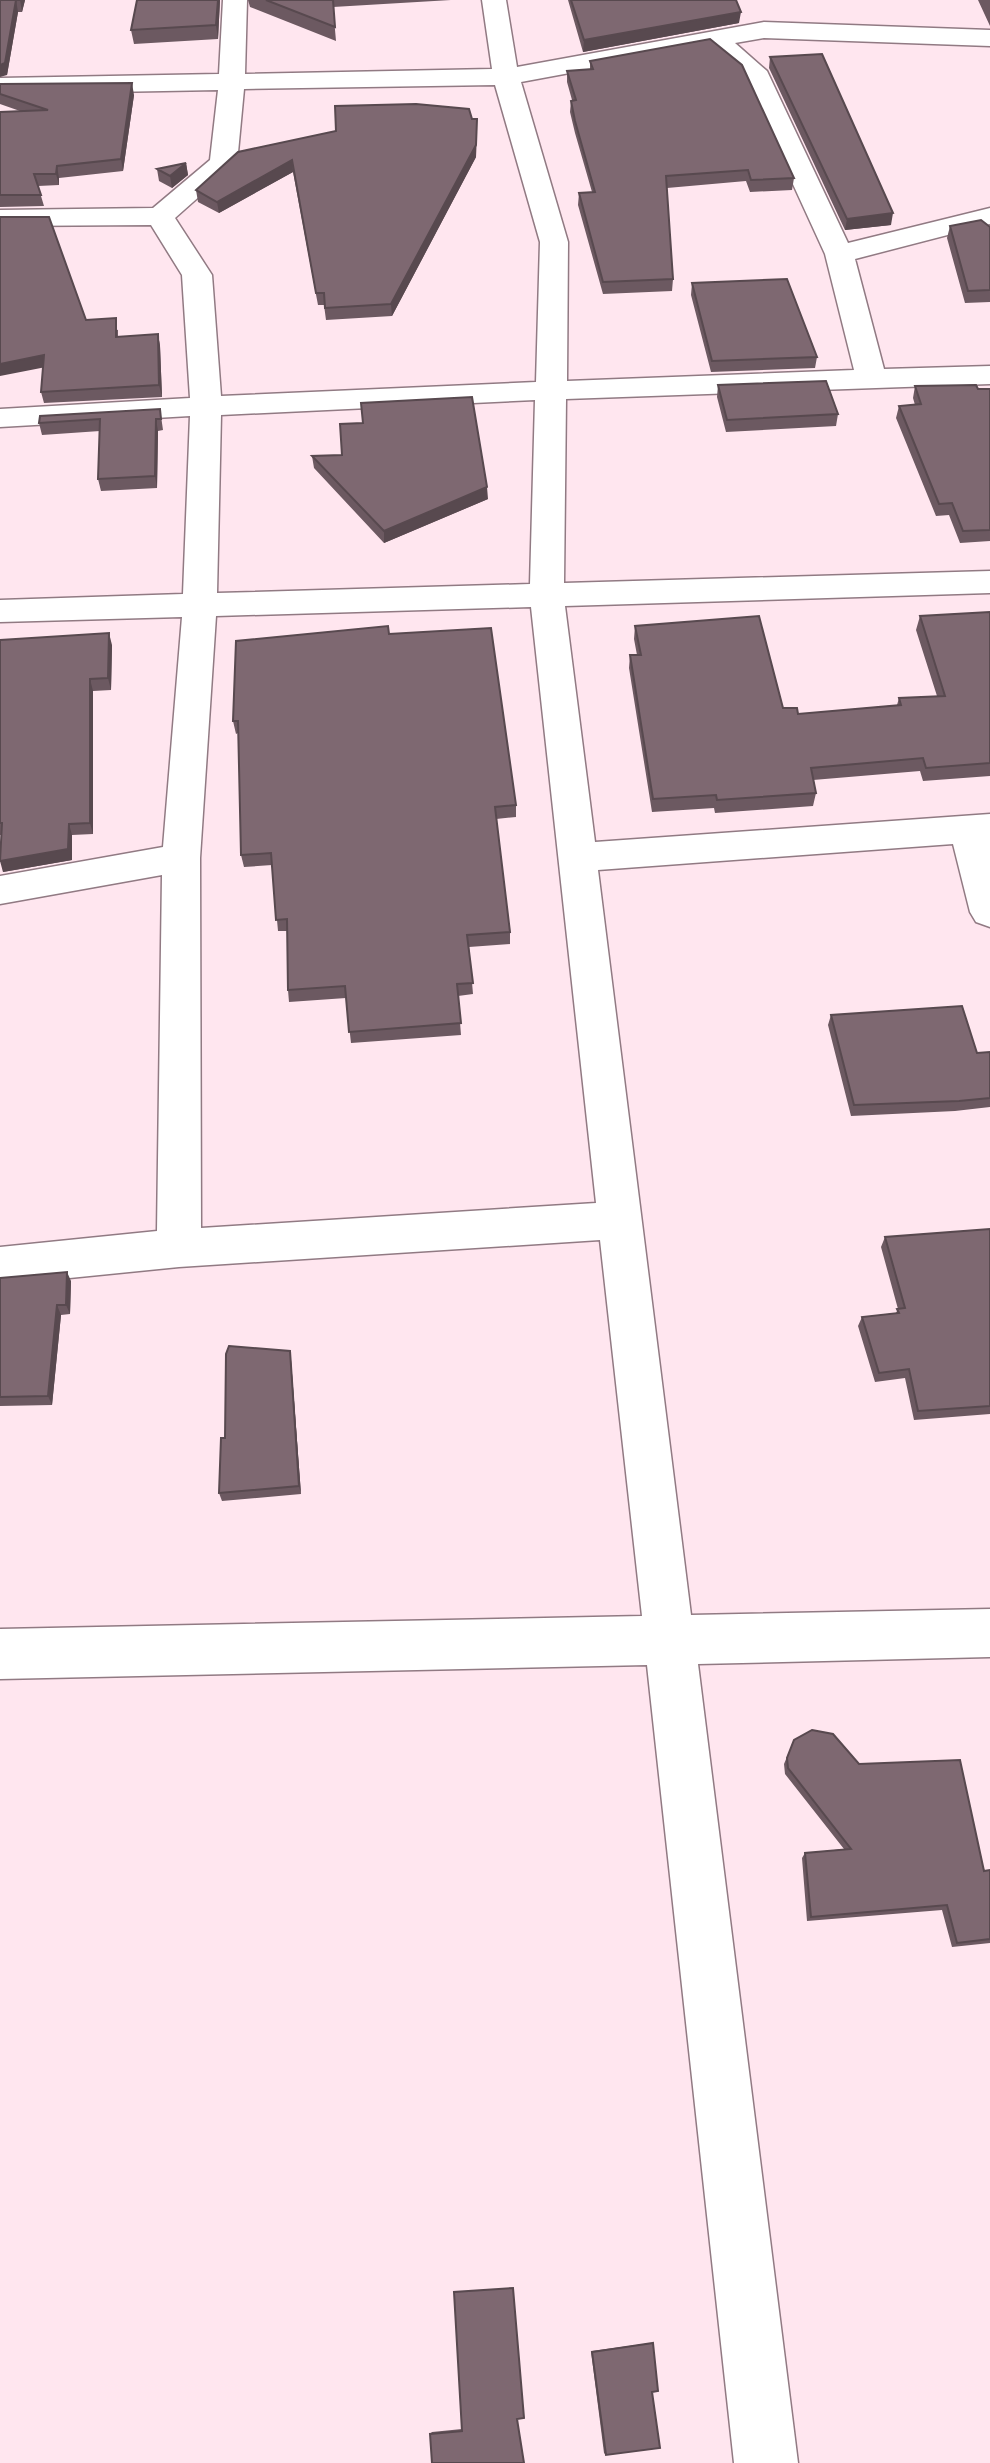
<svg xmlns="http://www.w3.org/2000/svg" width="990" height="2463" font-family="Overpass,sans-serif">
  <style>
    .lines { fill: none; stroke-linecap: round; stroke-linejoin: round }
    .minor-casing { stroke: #917a83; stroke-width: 3 }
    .minor { fill: #fff; fill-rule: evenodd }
    .wall { fill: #6c5961 }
    .shaded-wall { fill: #58494f }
    .building { fill: #7e6871; stroke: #58494f; stroke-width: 2 }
  </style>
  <rect width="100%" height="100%" fill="#ffe6ef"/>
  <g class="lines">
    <defs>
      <path id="minor" d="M223,0H247L245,74L492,69L482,0H506L517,67L764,22L990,30V46L764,38L735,43L767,71L848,243L990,208V224L855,259L884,369L990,366V384L566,399L564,583L990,571V593L565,606L595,842L990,814V927L976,922L970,912L953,844L598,870L691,1615L990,1609V1657L698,1664L798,2463H734L647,1665L0,1679V1629L642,1616L600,1240L179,1267L0,1285V1247L157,1231L162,875L0,904V876L163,847L182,617L0,622V600L183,594L190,416L0,427V409L190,398L182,275L151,225L0,226V210L153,208L210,160L218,90L0,94V78L219,74ZM710,47L743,75L825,254L854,370L567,381L568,242L521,82ZM495,85L540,242L536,382L221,396L212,275L175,218L237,163L244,89ZM535,400L530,584L217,593L221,415ZM531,607L596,1203L201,1228L200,858L216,616Z"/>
    </defs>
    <use href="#minor" class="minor-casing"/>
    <use href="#minor" class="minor"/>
  </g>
  <path class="wall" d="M0,0H25L22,12H18L7,75Z
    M137,0H220L218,39L134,44L131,30Z
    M248,0H451L333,7L336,41L250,7Z
    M568,0H736L739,23L583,52Z
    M978,0H990V26Z
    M770,57L891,225L845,230L769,68Z
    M590,61L794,178L792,190L750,192L746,181L667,188L673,279L672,291L603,294L578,205L579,193L592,192L575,133L570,112L571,101L572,100L567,82V71L590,70Z
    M0,84L134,95L123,171L59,178V185L38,186L44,206L0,207V112L20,111L0,104Z
    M472,119H477L476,157L392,316L326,320L324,305H318L293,172L219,213L198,202L196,190Z
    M186,163L188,175L172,188L159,181L157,169Z
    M950,226L990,227V302L965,303L947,238Z
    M692,283L817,357L815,368L711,372L691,295Z
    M86,320L118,330V337L158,334L160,346L162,397L44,403L41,392L43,368Z
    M718,385L838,414L836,426L726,432L717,397Z
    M915,386L990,389V541L960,543L949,515L936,516L896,418L899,406L915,405L913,398Z
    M160,409L163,430L158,431L157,488L101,491L98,479L100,431L42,435L39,423Z
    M312,456L488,499L384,543L314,468Z
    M990,612V776L923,781L920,771L813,780L816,793L813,806L715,813L714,808L652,812L629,668L630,655H637L634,639L635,626L783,708L798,714L897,705L899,698L937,696L916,630L920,616Z
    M389,634L516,805V817L496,819L510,932V944L469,947L473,994L458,996L461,1035L351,1043L346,998L289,1002L288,990L287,931H278L272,865L244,867L241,855L238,733L236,734L233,721Z
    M0,640L112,645L111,690L93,691V834L72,835V860L3,872L1,835H0Z
    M831,1015L977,1053L990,1052V1107L955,1111L851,1116L828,1025Z
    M990,1229V1414L914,1420L905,1378L875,1382L858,1326L862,1317L896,1313L898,1309L881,1247L885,1237Z
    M0,1278L71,1281L70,1314L61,1315L52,1405L0,1406Z
    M290,1351L291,1360L301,1494L222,1501L219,1493L225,1438Z
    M794,1740L859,1764L984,1871L990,1870V1943L952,1947L942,1910L807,1921L802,1858L805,1853L844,1849L785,1774L784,1764Z
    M651,2343L606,2455L604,2453L591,2351Z
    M517,2419L524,2463L430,2434L432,2432L462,2429Z"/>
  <path class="shaded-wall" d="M16,0L18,12L7,75L0,77V65Z
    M20,0H25L22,12Z
    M218,0H220L218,39L216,25Z
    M741,12L739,23L583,52L584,40Z
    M132,83L134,95L123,171L121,159Z
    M477,119L476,157L392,316L391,304Z
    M292,160L293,172L219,213L217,202Z
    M186,163L188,175L172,188L170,176Z
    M57,166L59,178V185L56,174Z
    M893,213L891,225L845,230L847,219Z
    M158,334L160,346L162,397L159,385Z
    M44,355L46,367L0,376V364Z
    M156,419L158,431L157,488L155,476Z
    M487,487L488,499L384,543V531Z
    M109,633L112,645L111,690L108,678Z
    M90,679L93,691V834L90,823Z
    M69,824L72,835V860L3,872L0,861Z
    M67,1272L71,1281L70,1314L66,1305Z
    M57,1305L61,1315L52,1405L48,1396Z
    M290,1351L291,1360L301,1494L299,1486Z"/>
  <path class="building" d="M0,0H20H16L5,63L0,65Z
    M137,0H218L216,25L131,30Z
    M266,0H333L335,27Z
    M571,0H736L741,12L584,40Z
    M710,39L742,65L794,178L751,180L748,170L666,176L673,279L603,282L579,193L595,192L575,121L571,101L576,100L567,71L593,69L590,61Z
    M822,54L893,213L847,219L770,57Z
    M132,83L121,159L57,166L56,174H34L41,195H0V112L48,110L0,94V84Z
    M416,104L469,109L472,119H477L476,145L391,304L325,308L324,293H316L292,160L217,202L196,190L238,152L336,131L335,106Z
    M186,163L170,176L157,169Z
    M0,217H49L86,320L116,318V337L158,334L159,385L41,392L44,355L0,364Z
    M981,220L990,227V290L968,291L950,226Z
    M787,279L817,357L712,361L692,283Z
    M826,381L838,414L727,420L718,385Z
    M976,385L978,389H990V530L963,531L952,503L939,504L899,406L921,404L915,386Z
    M472,397L487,487L384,531L312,456L342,455L340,424L363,423L361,403Z
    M160,409L161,419H156L155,476L98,479L100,419L39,423L40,416Z
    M990,612V763L926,768L923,758L811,768L816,793L717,800L716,795L653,799L630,655H641L635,626L759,616L783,708H797L798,714L901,705L899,698L945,696L920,616Z
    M388,626L389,634L491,628L516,805L495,807L510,932L467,935L473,983L457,984L461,1023L349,1032L345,986L288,990L287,919L276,920L271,853L241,855L238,721H233L236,641Z
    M109,633L108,678L90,679V823L69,824L68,849L0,861L2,823H0V640Z
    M962,1006L977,1053L990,1052V1098L959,1101L854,1105L831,1015Z
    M990,1229V1406L918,1411L909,1369L879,1373L862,1317L899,1313L897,1309L905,1308L885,1237Z
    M67,1272L66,1305H57L48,1396L0,1397V1278Z
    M229,1346L290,1351L299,1486L219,1493L221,1438H225L226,1354Z
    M812,1730L833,1734L859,1764L960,1760L984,1871L990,1870V1939L957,1943L947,1905L811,1917L805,1853L851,1849L788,1768L787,1758L794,1740Z
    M513,2288L524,2418L517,2419L524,2463H432L430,2434L462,2431L454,2292Z
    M653,2343L658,2391L652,2392L660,2448L606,2455L592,2352Z"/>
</svg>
